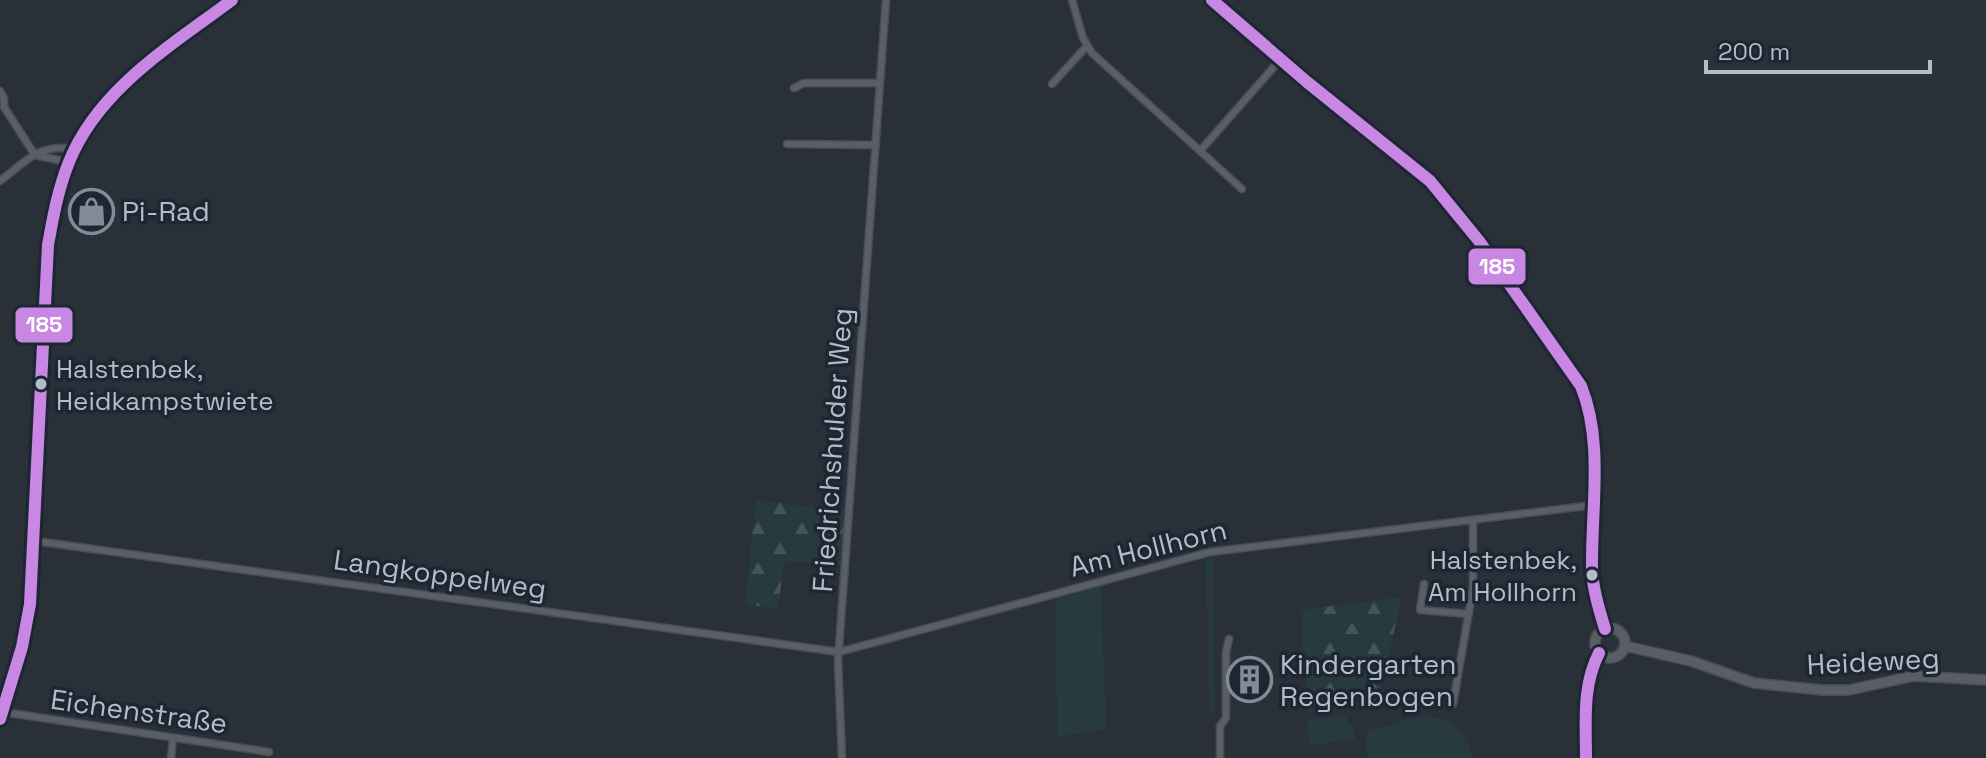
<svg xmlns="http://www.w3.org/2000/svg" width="1986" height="758" font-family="'Space Grotesk',sans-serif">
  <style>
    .green { fill: #273a3e }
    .forest { fill: url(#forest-firs) }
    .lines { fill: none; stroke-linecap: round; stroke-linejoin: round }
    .street-casing { stroke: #484c53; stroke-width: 9 }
    .secondary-casing { stroke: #484c53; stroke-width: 12 }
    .street { stroke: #5a5e66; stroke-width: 6 }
    .secondary { stroke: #595d64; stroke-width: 9 }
    .bus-1-casing { stroke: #1d2633; stroke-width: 18 }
    .bus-1 { stroke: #c787e3; stroke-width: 12 }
    .bus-dot { fill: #b4bcc9; stroke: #1d2633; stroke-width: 3 }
    .labels { text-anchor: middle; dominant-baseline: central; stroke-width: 7; stroke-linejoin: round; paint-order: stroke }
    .bus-label { font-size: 26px; fill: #b4bcc9; stroke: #1d2633; text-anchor: start }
    .poi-label { font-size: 28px; fill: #b4bcc9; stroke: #1d2633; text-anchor: start }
    .street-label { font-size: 28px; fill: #b4bcc9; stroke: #1d2633 }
    .line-badge { stroke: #1d2633; stroke-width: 3 }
    .badge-label { font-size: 22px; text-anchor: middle; font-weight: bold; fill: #fff }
  </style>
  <defs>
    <pattern id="forest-firs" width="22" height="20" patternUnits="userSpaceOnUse" patternTransform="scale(2)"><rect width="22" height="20" fill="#273a3e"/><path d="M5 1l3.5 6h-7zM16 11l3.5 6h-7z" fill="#445559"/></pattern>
  </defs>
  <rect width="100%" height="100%" fill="#2a3038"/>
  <path class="green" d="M1216,556L1213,567L1215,710L1209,712L1206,560Z
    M1101,586L1106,729L1057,737L1056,599Z
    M1317,608L1327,632L1317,670L1328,702L1379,696L1378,703L1308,713L1300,610Z
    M1346,715L1348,725H1353L1355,739L1309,746L1308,720Z
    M1424,716C1452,719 1468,729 1472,758H1367V732L1370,729C1389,729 1405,717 1424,716Z"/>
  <path class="forest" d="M756,500L845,511L842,565L784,561L778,609L745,604Z
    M1402,597L1379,696L1328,703L1317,670L1327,632L1317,608Z"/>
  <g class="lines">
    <defs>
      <path id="street" d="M1072,0L1083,38L1092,53L1242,189
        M1052,84L1087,46
        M794,88L804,83H880
        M0,91L4,98V107L35,155
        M787,144L876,145
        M1200,151L1280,60
        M35,155L67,162
        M0,181C25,162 39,143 73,149
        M35,541L839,652L1210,552L1594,505
        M1424,584L1420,610L1469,614
        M1453,704L1473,588V520
        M3,712L269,752
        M171,758L173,738
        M842,758L838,661L886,0
        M1220,758V726L1226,718V652L1229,639"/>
      <path id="secondary" d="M1212,0L1307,82L1430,181L1479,241L1581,386L1591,411L1594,512L1592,571L1596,600L1605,629
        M1595 643a15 15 0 1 1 30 0a15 15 0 1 1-30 0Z
        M1625,646L1691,661L1754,683L1822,690H1849L1914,676L1986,680
        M0,719L22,647L30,604L48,245C63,110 133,76 232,0
        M1586,758C1587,725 1580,681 1599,653"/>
    </defs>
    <use href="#street" class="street-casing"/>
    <use href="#secondary" class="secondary-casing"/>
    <use href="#street" class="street"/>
    <use href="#secondary" class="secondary"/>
    <defs>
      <path id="bus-1" d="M1212,0L1307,82L1430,181L1479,241L1581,386C1604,442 1591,509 1592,569C1593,590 1599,609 1605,629
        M0,719L22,647L30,604L48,245C53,217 58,189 69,162C98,89 172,45 232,0
        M1586,758C1586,722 1582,686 1599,653"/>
    </defs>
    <use href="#bus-1" class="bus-1-casing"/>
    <use href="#bus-1" class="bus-1"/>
  </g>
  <defs>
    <symbol id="shop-ring" viewBox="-11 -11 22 22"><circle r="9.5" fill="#1d2633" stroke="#848b96" stroke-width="1.5"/><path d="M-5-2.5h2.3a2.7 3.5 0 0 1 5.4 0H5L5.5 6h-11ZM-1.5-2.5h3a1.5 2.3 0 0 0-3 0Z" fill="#848b96"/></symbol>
    <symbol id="building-ring" viewBox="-11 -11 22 22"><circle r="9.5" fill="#1d2633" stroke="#848b96" stroke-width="1.5"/><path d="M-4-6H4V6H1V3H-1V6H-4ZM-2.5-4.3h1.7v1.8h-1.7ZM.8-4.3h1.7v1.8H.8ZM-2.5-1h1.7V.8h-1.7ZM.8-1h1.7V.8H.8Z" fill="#848b96"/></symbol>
  </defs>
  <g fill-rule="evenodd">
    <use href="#shop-ring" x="66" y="186" width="51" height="51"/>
    <use href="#building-ring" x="1224" y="654" width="51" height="51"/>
  </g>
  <g class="bus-dot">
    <circle cx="41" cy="384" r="7"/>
    <circle cx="1592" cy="575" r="7"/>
  </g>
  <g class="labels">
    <g class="bus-label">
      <text x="56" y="369">Halstenbek,<tspan x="56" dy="32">Heidkampstwiete</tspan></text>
      <text x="1577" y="560" text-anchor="end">Halstenbek,<tspan x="1577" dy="32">Am Hollhorn</tspan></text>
    </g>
    <g class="poi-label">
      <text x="122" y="211">Pi-Rad</text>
      <text x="1280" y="664">Kindergarten<tspan x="1280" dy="32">Regenbogen</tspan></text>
    </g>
    <g class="street-label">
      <text transform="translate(832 450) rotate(-86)">Friedrichshulder Weg</text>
      <text transform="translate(1148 548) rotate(-14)">Am Hollhorn</text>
      <text transform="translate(440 574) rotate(8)">Langkoppelweg</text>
      <text transform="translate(1873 661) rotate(-3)">Heideweg</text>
      <text transform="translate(139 711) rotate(8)">Eichenstraße</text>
    </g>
  </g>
  <g class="line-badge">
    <rect x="1467" y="247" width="60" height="39" rx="8" fill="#c787e3"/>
    <rect x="14" y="306" width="60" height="38" rx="8" fill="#c787e3"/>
  </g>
  <g class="badge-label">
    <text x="1497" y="274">185</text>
    <text x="44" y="332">185</text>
  </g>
  <path d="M1706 60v12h224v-12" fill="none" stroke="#b4bcc9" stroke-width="4"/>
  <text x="1718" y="60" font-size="24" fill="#b4bcc9" stroke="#1d2633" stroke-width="6" paint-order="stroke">200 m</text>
</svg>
